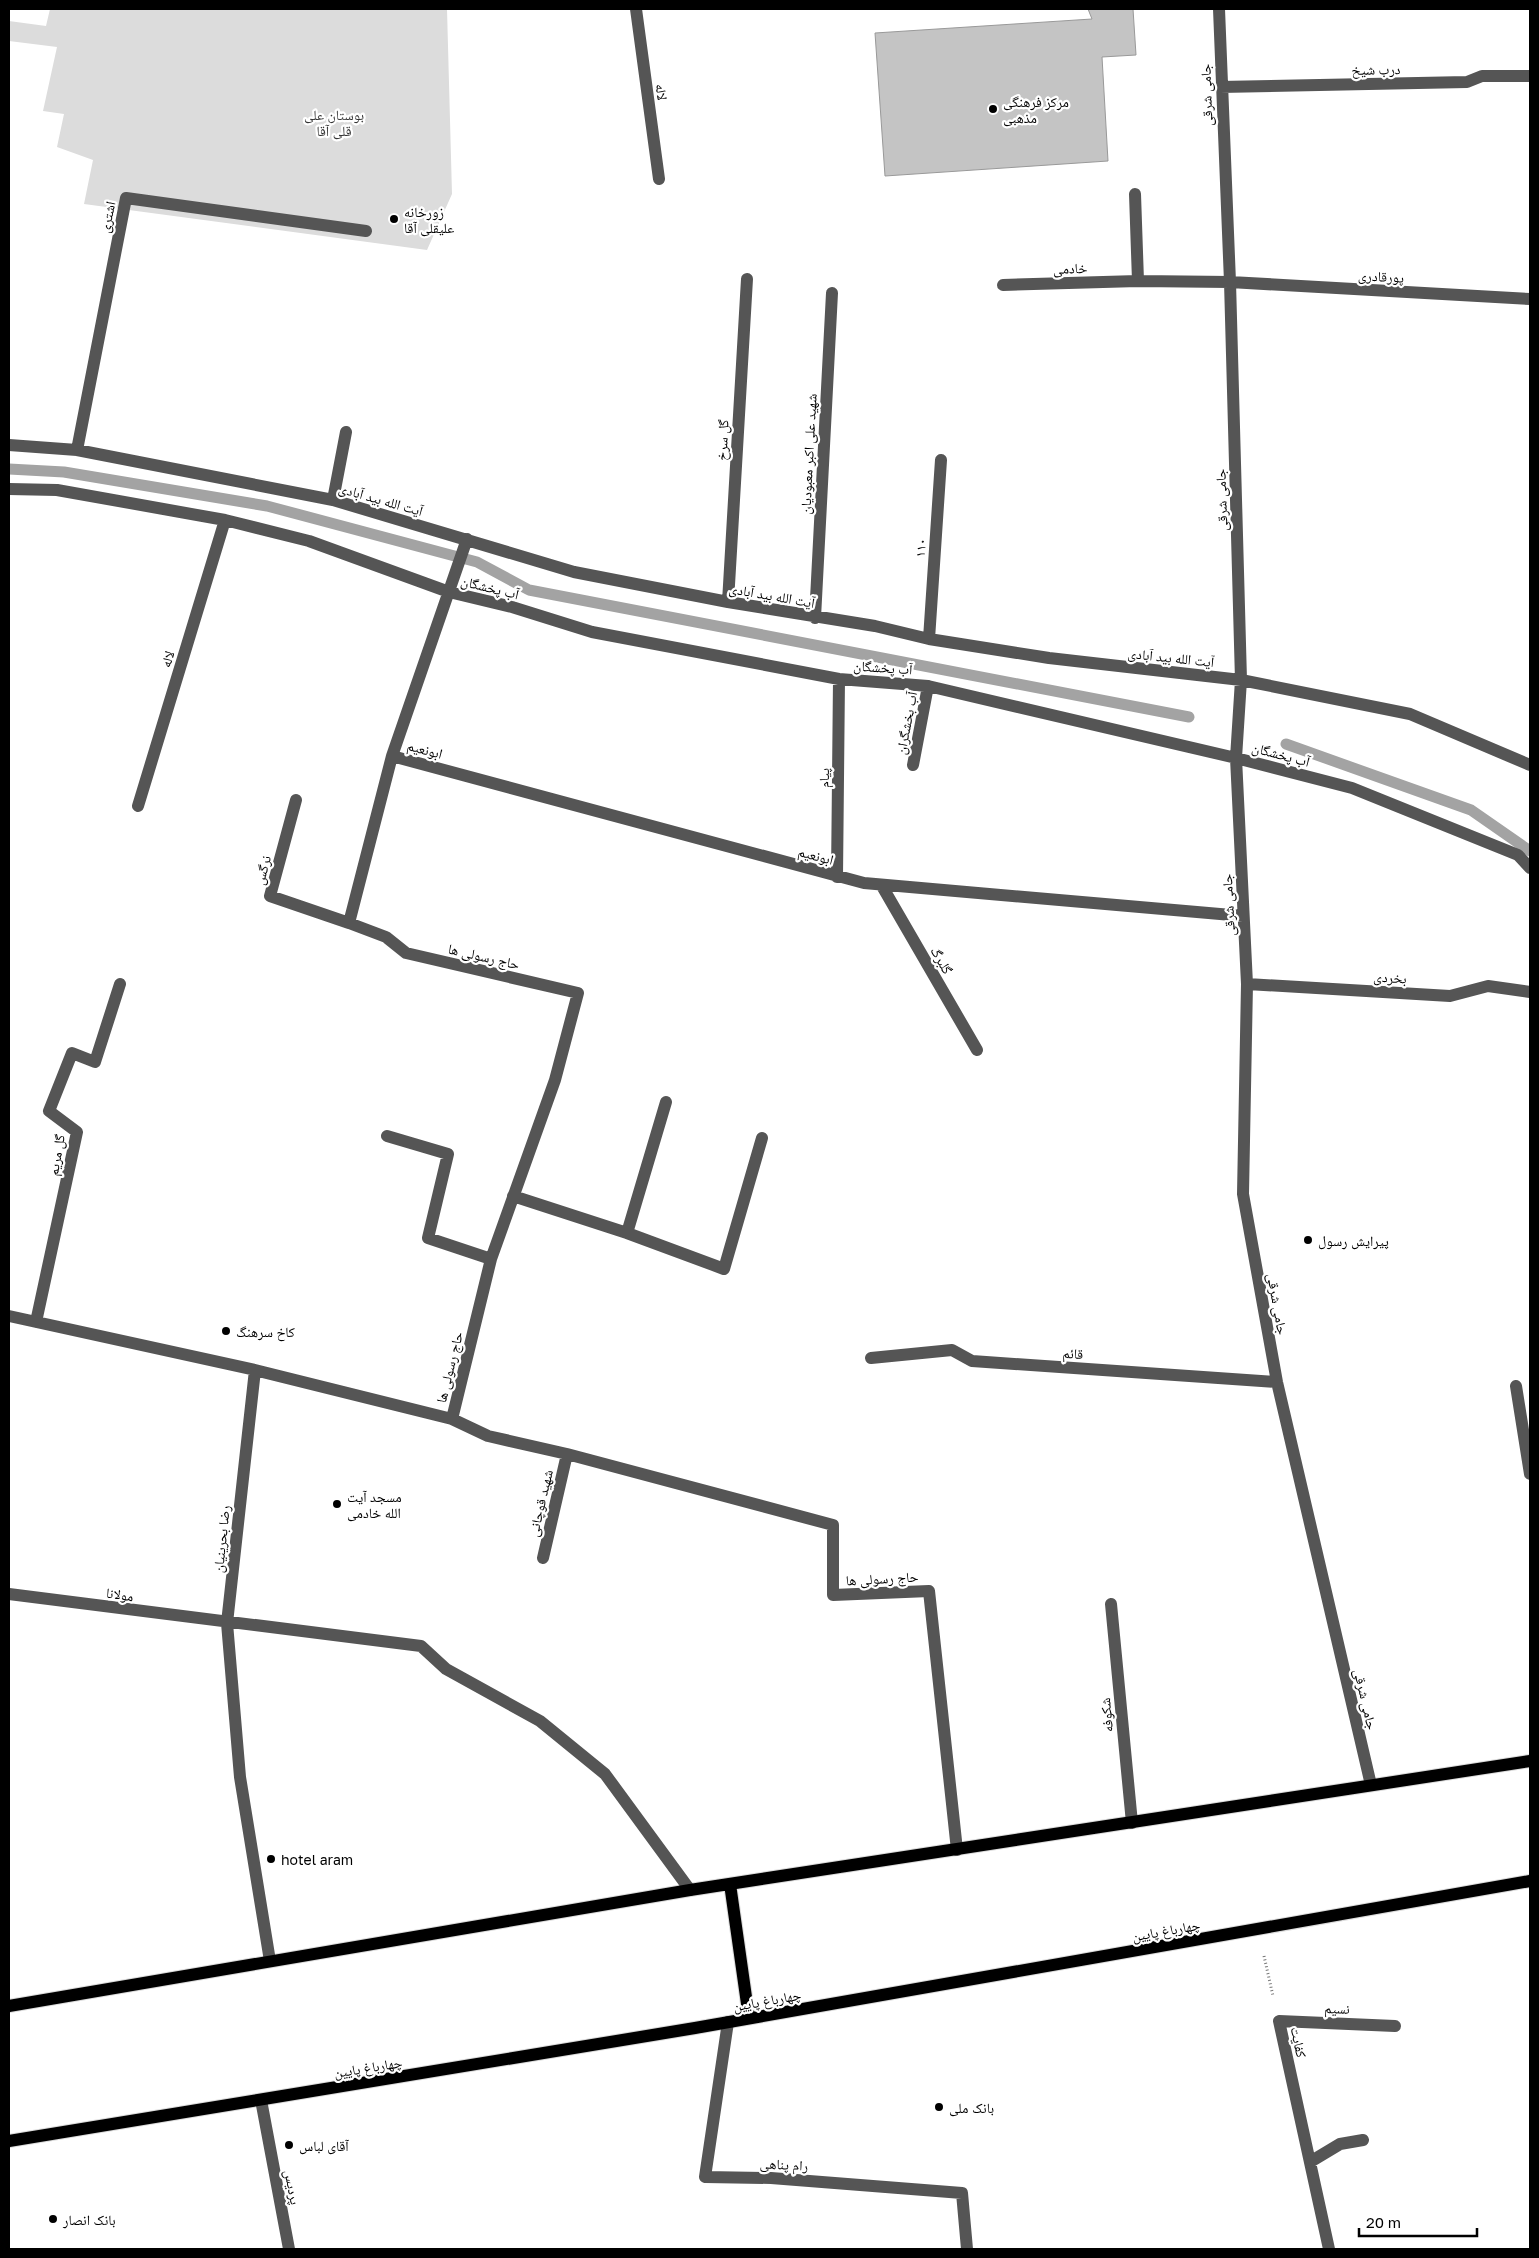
<svg xmlns="http://www.w3.org/2000/svg" width="1539" height="2258" font-family="'Golos Text','Noto Naskh Arabic',sans-serif">
  <style>
    .green { fill: #dcdcdc }
    .lines { fill: none; stroke-linecap: round; stroke-linejoin: round }
    .stream { stroke: #a3a3a3; stroke-width: 11 }
    .building { fill: #c4c4c4; stroke: #999 }
    .major-casing { stroke: #dbdbdb; stroke-width: 14 }
    .path { stroke: #777; stroke-width: 3; stroke-dasharray: 1 2.5; stroke-linecap: butt }
    .minor { stroke: #555; stroke-width: 12 }
    .major { stroke: #000; stroke-width: 12 }
    .poi-dot { fill: #000; stroke: #fff; stroke-width: 2 }
    .labels { text-anchor: middle; dominant-baseline: central; stroke-width: 4.5; stroke-linejoin: round; paint-order: stroke }
    .street-label { font-size: 14px; fill: #000; stroke: #fff }
    .poi-label { font-size: 14px; fill: #000; stroke: #fff; text-anchor: start }
    .park-label { font-size: 14px; fill: #333; stroke: #fff }
  </style>
  <rect width="100%" height="100%" fill="#fff"/>
  <path class="green" d="M50,9H447L452,194L427,250L84,204L93,160L57,147L64,114L43,111L57,47L9,41V21L46,26Z"/>
  <g class="lines">
    <path class="stream" d="M9,469L64,472L267,506L477,562L529,590L1189,717
      M1286,744L1471,810L1530,851"/>
  </g>
  <path class="building" d="M1088,9H1133L1136,55L1102,57L1108,161L885,176L875,33L1092,19Z"/>
  <g class="lines">
    <defs>
      <path id="major" d="M730,1884L749,2018
        M9,2006L690,1890L1530,1761
        M9,2141L695,2028L1530,1881"/>
    </defs>
    <use href="#major" class="major-casing"/>
    <path class="path" d="M1264,1956L1273,1996"/>
    <path class="minor" d="M636,9L659,179
      M1219,9L1230,282L1241,680L1236,758L1247,984L1243,1194L1277,1382L1371,1785
      M1220,87L1467,82L1482,76H1530
      M1135,194L1138,281
      M1003,285L1138,281L1230,282L1530,299
      M9,445L77,450L333,500L574,572L728,602L875,626L929,639L1049,658L1241,680L1410,714L1530,765
      M77,450L126,198L366,231
      M9,489L57,490L225,520L309,541L449,592L512,607L592,632L839,679L928,686L1236,758L1352,788L1518,855L1530,868
      M333,500L346,432
      M728,602L747,279
      M815,618L832,293
      M929,639L941,460
      M392,756L864,883L1243,916
      M913,765L928,686
      M296,800L270,896L349,923
      M138,806L225,520
      M837,877L839,679
      M882,886L977,1050
      M1247,984L1450,996L1488,986L1530,992
      M387,1136L448,1154L428,1238L491,1259
      M513,1196L627,1233L724,1269L762,1138
      M627,1233L666,1102
      M9,1316L255,1370L452,1419L488,1436L567,1454L833,1525V1595L929,1591L957,1850
      M36,1322L77,1132L49,1111L72,1053L95,1062L120,984
      M871,1358L952,1350L972,1361L1277,1382
      M255,1370L227,1623L240,1777L270,1961
      M1516,1386L1530,1474
      M452,1419L491,1259L555,1080L578,993L406,953L386,937L349,923L392,756L467,539
      M543,1558L567,1454
      M9,1594L421,1646L446,1669L540,1721L605,1774L690,1890
      M1111,1604L1132,1823
      M728,2022L705,2177L771,2178L962,2193L967,2249
      M261,2100L289,2249
      M1310,2162L1340,2144L1363,2140
      M1329,2249L1279,2021L1395,2026"/>
    <use href="#major" class="major"/>
  </g>
  <g class="poi-dot">
    <circle cx="993" cy="109" r="5"/>
    <circle cx="394" cy="219" r="5"/>
    <circle cx="1308" cy="1240" r="5"/>
    <circle cx="226" cy="1331" r="5"/>
    <circle cx="337" cy="1504" r="5"/>
    <circle cx="271" cy="1859" r="5"/>
    <circle cx="939" cy="2107" r="5"/>
    <circle cx="289" cy="2145" r="5"/>
    <circle cx="53" cy="2219" r="5"/>
  </g>
  <g class="labels">
    <g class="street-label">
      <text transform="translate(1376 69) rotate(-1)">درب شیخ</text>
      <text transform="translate(662 92) rotate(82)">لاله</text>
      <text transform="translate(1206 95) rotate(-92)">جامی شرقی</text>
      <text transform="translate(107 217) rotate(-78)">اشتری</text>
      <text transform="translate(1070 268) rotate(-2)">خادمی</text>
      <text transform="translate(1381 276) rotate(3)">پورقادری</text>
      <text transform="translate(722 440) rotate(-87)">گل سرخ</text>
      <text transform="translate(808 454) rotate(-87)">شهید علی اکبر معبودیان</text>
      <text transform="translate(381 499) rotate(16)">آیت الله بید آبادی</text>
      <text transform="translate(1221 500) rotate(-92)">جامی شرقی</text>
      <text transform="translate(920 548) rotate(-86)">۱۱۰</text>
      <text transform="translate(490 587) rotate(14)">آب پخشگان</text>
      <text transform="translate(772 595) rotate(10)">آیت الله بید آبادی</text>
      <text transform="translate(1171 657) rotate(6)">آیت الله بید آبادی</text>
      <text transform="translate(167 659) rotate(-73)">لاله</text>
      <text transform="translate(883 667) rotate(4)">آب پخشگان</text>
      <text transform="translate(906 723) rotate(-79)">آب بخشگران</text>
      <text transform="translate(425 749) rotate(15)">ابونعیم</text>
      <text transform="translate(1281 754) rotate(15)">آب پخشگان</text>
      <text transform="translate(823 778) rotate(-90)">پیام</text>
      <text transform="translate(816 855) rotate(15)">ابونعیم</text>
      <text transform="translate(262 870) rotate(-75)">نرگس</text>
      <text transform="translate(1228 905) rotate(-93)">جامی شرقی</text>
      <text transform="translate(484 956) rotate(13)">حاج رسولی ها</text>
      <text transform="translate(942 960) rotate(60)">گلبرگ</text>
      <text transform="translate(1390 977) rotate(3)">بخردی</text>
      <text transform="translate(56 1155) rotate(-80)">گل مریم</text>
      <text transform="translate(1278 1304) rotate(80)">جامی شرقی</text>
      <text transform="translate(1073 1353) rotate(4)">قائم</text>
      <text transform="translate(449 1367) rotate(-76)">حاج رسولی ها</text>
      <text transform="translate(540 1503) rotate(-77)">شهید قوچانی</text>
      <text transform="translate(221 1539) rotate(-84)">رضا بحرینیان</text>
      <text transform="translate(882 1578) rotate(-3)">حاج رسولی ها</text>
      <text transform="translate(120 1594) rotate(8)">مولانا</text>
      <text transform="translate(1366 1699) rotate(77)">جامی شرقی</text>
      <text transform="translate(1106 1715) rotate(-95)">شکوفه</text>
      <text transform="translate(1166 1930) rotate(-10)">چهارباغ پایین</text>
      <text transform="translate(767 2000) rotate(-10)">چهارباغ پایین</text>
      <text transform="translate(1337 2008) rotate(2)">نسیم</text>
      <text transform="translate(1299 2042) rotate(78)">کفایت</text>
      <text transform="translate(368 2067) rotate(-9)">چهارباغ پایین</text>
      <text transform="translate(784 2164) rotate(3)">رام پناهی</text>
      <text transform="translate(293 2187) rotate(79)">پردیس</text>
    </g>
    <g class="poi-label">
      <text x="1003" y="101">مرکز فرهنگی<tspan x="1003" dy="16">مذهبی</tspan></text>
      <text x="404" y="211">زورخانه<tspan x="404" dy="16">علیقلی آقا</tspan></text>
      <text x="1318" y="1240">پیرایش رسول</text>
      <text x="236" y="1331">کاخ سرهنگ</text>
      <text x="347" y="1496">مسجد آیت<tspan x="347" dy="16">الله خادمی</tspan></text>
      <text x="281" y="1859">hotel aram</text>
      <text x="949" y="2107">بانک ملی</text>
      <text x="299" y="2145">آقای لباس</text>
      <text x="63" y="2219">بانک انصار</text>
    </g>
    <g class="park-label">
      <text x="334" y="114">بوستان علی<tspan x="334" dy="16">قلی آقا</tspan></text>
    </g>
  </g>
  <rect width="1539" height="2258" fill="none" stroke="#000000" stroke-width="20"/>
  <path d="M1359 2228v8h118v-8" fill="none" stroke="#000000" stroke-width="2.5"/>
  <text x="1366" y="2228" font-size="15" fill="#000000" stroke="#ffffff" stroke-width="4" paint-order="stroke">20 m</text>
</svg>
